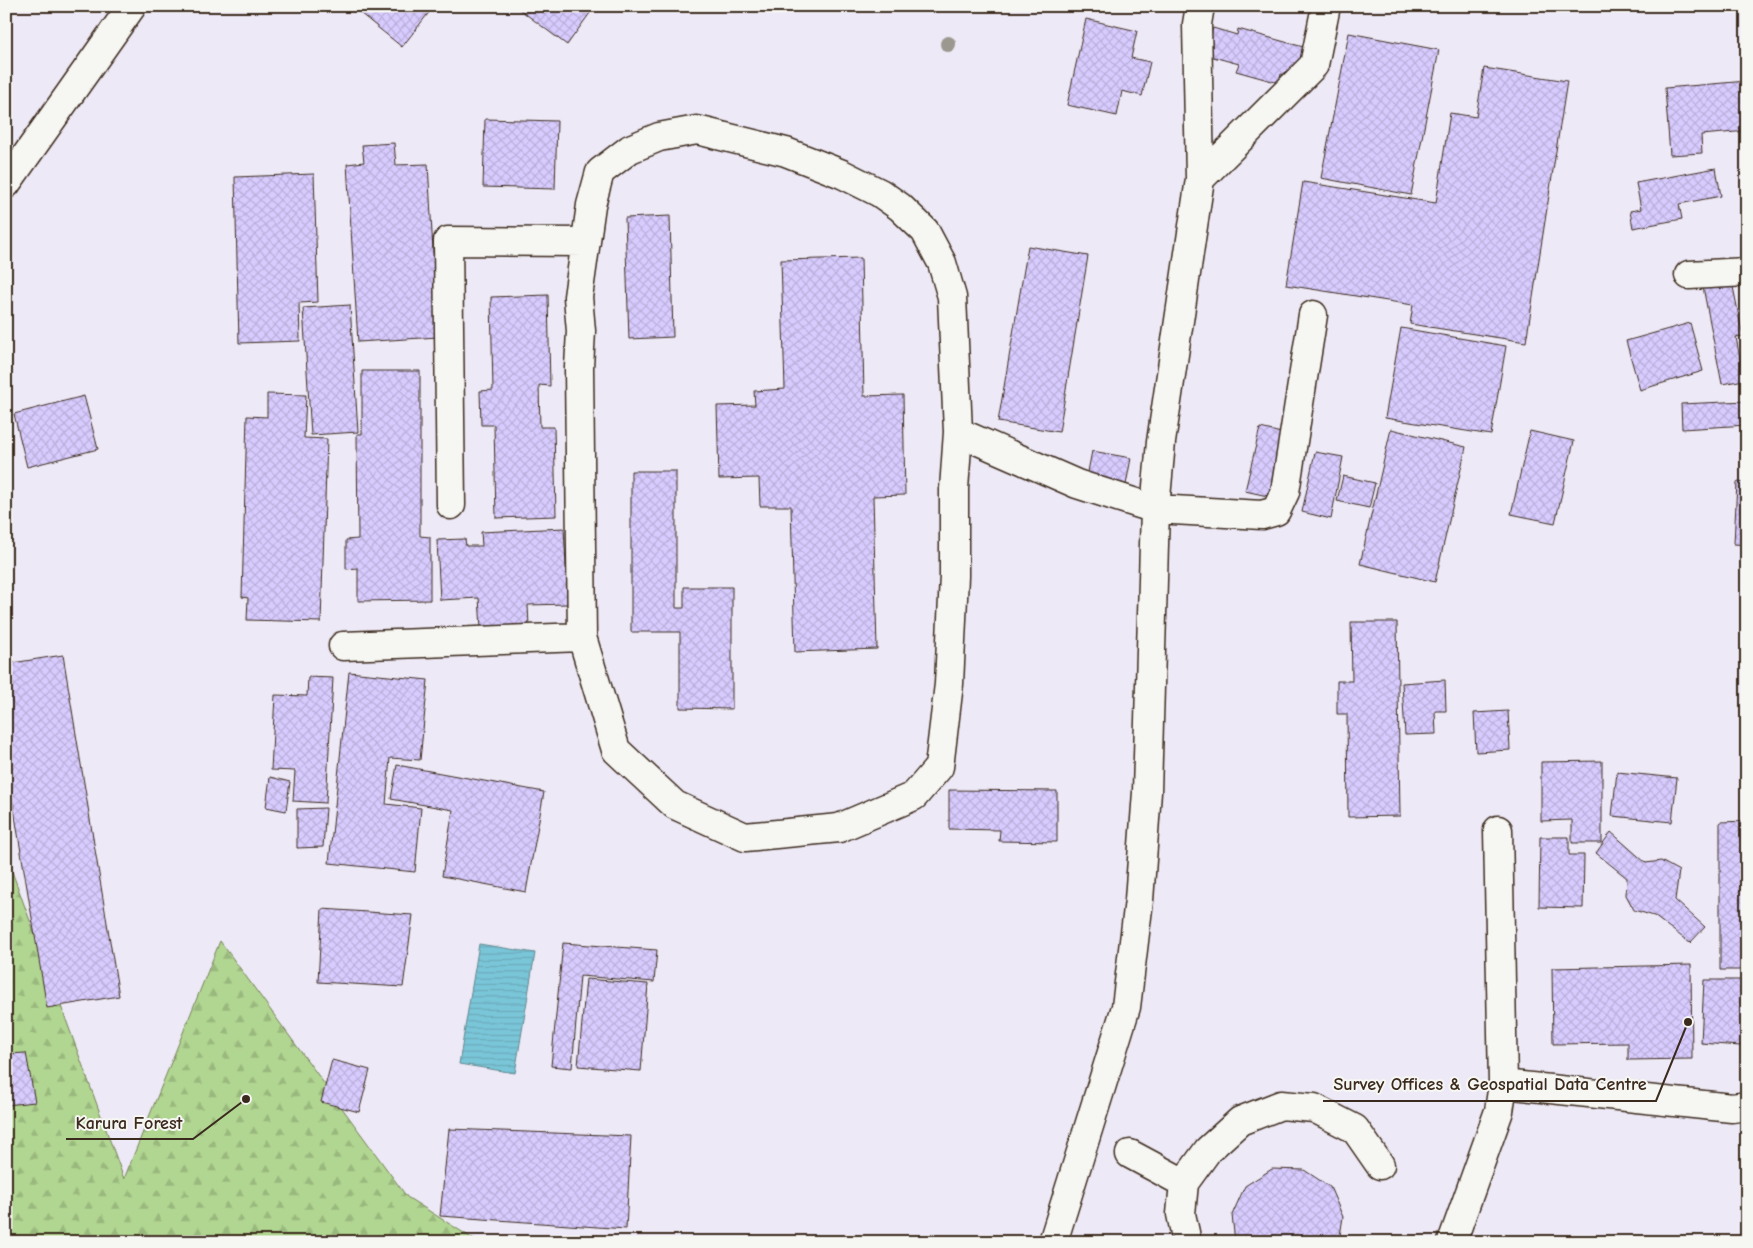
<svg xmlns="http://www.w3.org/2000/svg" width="1753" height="1248" font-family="'Comic Neue',sans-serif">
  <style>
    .forest { fill: url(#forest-firs); stroke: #768058 }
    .water { fill: url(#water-rules); stroke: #61888e }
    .building { fill: url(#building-cross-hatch); stroke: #3b2a1e }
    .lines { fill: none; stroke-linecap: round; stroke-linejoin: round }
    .minor-casing { stroke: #3b2a1e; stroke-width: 31 }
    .minor { stroke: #f6f6f2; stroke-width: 28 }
    .tree { fill: #9b988f }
    .leader { fill: none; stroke: #3b2a1e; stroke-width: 2 }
    .callout-dot { fill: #3b2a1e; stroke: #f6f6f2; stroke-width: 2 }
    .callout-label { font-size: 18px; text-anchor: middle; font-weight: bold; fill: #3b2a1e; stroke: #f6f6f2; stroke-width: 4; stroke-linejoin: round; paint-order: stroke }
  </style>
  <defs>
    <pattern id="forest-firs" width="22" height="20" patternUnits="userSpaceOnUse" patternTransform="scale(1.25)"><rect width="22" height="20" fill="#b1d691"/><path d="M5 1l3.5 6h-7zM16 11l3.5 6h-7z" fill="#99b87d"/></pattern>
    <pattern id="water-rules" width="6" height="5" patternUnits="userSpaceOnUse" patternTransform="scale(1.25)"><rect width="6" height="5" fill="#7ac6d9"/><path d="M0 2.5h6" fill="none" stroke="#6aaaba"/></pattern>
    <pattern id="building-cross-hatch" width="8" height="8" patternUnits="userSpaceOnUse" patternTransform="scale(1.25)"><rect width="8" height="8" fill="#d8ccff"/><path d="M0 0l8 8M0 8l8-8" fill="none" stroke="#baafda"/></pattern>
  </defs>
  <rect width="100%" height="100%" fill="#ede9f6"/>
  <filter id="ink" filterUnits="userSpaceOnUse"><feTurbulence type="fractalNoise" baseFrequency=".02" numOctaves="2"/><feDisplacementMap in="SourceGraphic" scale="10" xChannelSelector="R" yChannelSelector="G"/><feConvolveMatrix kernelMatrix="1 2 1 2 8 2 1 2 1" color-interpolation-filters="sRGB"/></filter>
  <g filter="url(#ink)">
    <path class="forest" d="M6,855L124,1179L220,941L407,1197L478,1242H6Z"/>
    <path class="water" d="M479,944L535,953L515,1073L459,1064Z"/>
    <path class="building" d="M358,6H434L402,47L355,9Z
      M515,6H595L567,45Z
      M1086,19L1137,31L1131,58L1150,62L1142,96L1122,91L1117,116L1067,105Z
      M1213,28L1237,35L1238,29L1307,48L1299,79L1281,74L1279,83L1236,71L1239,64L1206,55Z
      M1349,33L1439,50L1411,195L1321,178Z
      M1484,68L1567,81L1526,342L1410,324L1413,305L1286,285L1303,182L1436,203L1450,113L1476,117Z
      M1747,81V131L1701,135L1702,153L1670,155L1665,88Z
      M485,119L557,121L555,189L483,187Z
      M394,143L396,165L428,164L438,337L358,342L347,164L364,162L362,145Z
      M1716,168L1721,196L1679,204L1682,219L1633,228L1630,211L1641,209L1636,183Z
      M314,174L318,302L299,303L300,341L239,343L235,177Z
      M670,216L673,337L629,339L625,218Z
      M1028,246L1088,256L1059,432L998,422Z
      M861,258L864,396L903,395L905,495L873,496L877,649L795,652L791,506H760L759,478L719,479L717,406L755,405L754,391L785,389L781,260Z
      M1732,282L1743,336L1736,337L1744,380L1722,384L1703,287Z
      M548,295L550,386L539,385L540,427H554L556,516L496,518L494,425H481L480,391L493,390L491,297Z
      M350,305L358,432L311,435L303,308Z
      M1690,323L1703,371L1640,390L1626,341Z
      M1401,328L1506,346L1491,435L1385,418Z
      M362,371H420V536L430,537V600L358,601V568L346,569V540L358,539L357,434H362Z
      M267,394L306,395L304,438L327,439L321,622L247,620L248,598L242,597L247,416L267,417Z
      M84,396L98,449L27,467L14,414Z
      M1747,401V425L1682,429L1681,404Z
      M1260,428L1286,434L1272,497L1245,491Z
      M1391,429L1466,447L1435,582L1360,564Z
      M1530,431L1574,441L1555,523L1511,514Z
      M1092,451L1131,458L1125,490L1086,482Z
      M1315,452L1343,457L1331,519L1302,512Z
      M631,471H676V608H684V587H732V709L680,708V632H631Z
      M1343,476L1375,483L1369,508L1337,501Z
      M1737,482L1747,483V545L1734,544Z
      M564,528L568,604L528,605L529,626L481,628L479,598L440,600L437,540L465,539L466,546H482L481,532Z
      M1351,622H1397L1400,816L1348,817L1347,714H1337V681H1352Z
      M63,655L119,996L47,1008L6,762V664Z
      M349,672L428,680L420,760L390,758L386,804L421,808L415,872L329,863Z
      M308,677L333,678L326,803L293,801L295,771L271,770L275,695L307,696Z
      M1445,680L1446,711H1435L1436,734L1405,735L1402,683Z
      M1508,711L1510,750L1476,752L1474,713Z
      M1602,761V843H1572V820L1541,821V762Z
      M397,765L544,792L526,892L442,876L453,810L391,799Z
      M1617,772L1677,778L1672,822L1612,816Z
      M270,777L290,782L286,811L266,807Z
      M949,790L1057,791V842L999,841L1000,830L949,829Z
      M326,808L323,847L297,848V809Z
      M1747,821V970H1720V822Z
      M1611,832L1646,863L1661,861L1679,871L1675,900L1705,927L1690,943L1654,916L1634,910L1626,895L1627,878L1596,853Z
      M1540,837H1569V855H1584L1583,908L1539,907Z
      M322,909L413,915L403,987L318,982Z
      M563,943L657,950L654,982L580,976L572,1068L551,1066Z
      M1691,965L1692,1059L1628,1060V1043L1553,1044L1552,968Z
      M586,979L648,984L641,1071L578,1066Z
      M1704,980H1747V1040L1740,1046L1701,1043Z
      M26,1053L35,1102L6,1105V1054Z
      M332,1060L370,1070L359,1112L321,1102Z
      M449,1129L631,1136L626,1229L440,1216Z
      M1272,1169L1304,1170L1330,1187L1343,1217L1339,1242H1235L1232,1215L1245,1186Z"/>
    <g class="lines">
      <defs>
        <path id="minor" d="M697,130L786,152L842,174L880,193L900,207L925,231L942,263L952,297L958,432L954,489V576L949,684L939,767L914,796L839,828L745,837L675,805L616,750L582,637L579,367L581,331L578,297L591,205L600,172L630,149L659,137Z
          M1200,179L1314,65L1326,6
          M6,184L132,6
          M1689,275L1747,272
          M958,432L1077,484L1155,509L1262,515L1276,511L1285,492L1313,315
          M451,505L448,241L586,242
          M343,646L582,637
          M1503,1084L1732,1108L1747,1106
          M1130,1154L1184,1183
          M1053,1242L1126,1007L1139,900L1147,792L1155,509L1161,442L1200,179L1197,24L1200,6
          M1187,1242L1181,1214L1184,1183L1208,1150L1240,1121L1281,1105L1314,1108L1355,1129L1380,1165
          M1452,1242L1499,1111L1503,1084L1498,830"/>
      </defs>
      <use href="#minor" class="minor-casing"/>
      <use href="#minor" class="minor"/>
    </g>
    <circle class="tree" cx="948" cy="44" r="8"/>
  </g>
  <path class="leader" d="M1688 1022L1656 1101H1323M246 1099L193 1139H66"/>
  <g class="callout-dot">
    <circle cx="1688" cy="1022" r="5"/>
    <circle cx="246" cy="1099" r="5"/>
  </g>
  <g class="callout-label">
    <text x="1490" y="1090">Survey Offices &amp; Geospatial Data Centre</text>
    <text x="129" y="1129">Karura Forest</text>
  </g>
  <rect width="1753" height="1248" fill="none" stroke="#f6f6f2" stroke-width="25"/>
  <rect x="12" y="12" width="1728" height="1223" fill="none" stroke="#3b2a1e" stroke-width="2" filter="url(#ink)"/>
</svg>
